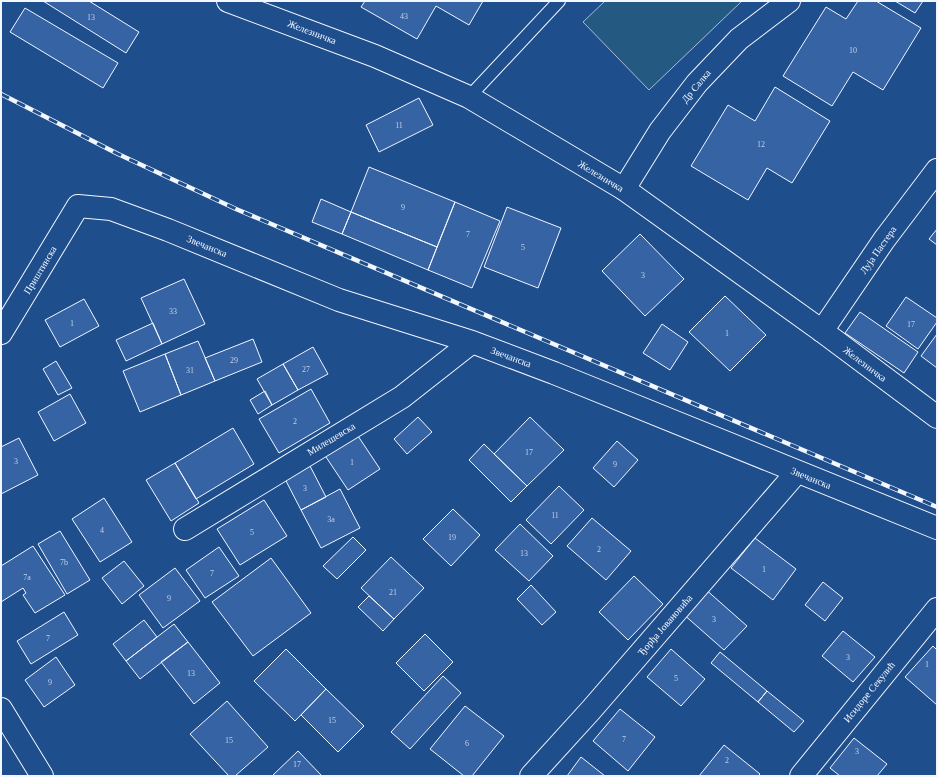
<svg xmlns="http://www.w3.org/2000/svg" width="938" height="777" font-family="'Times New Roman',serif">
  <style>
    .green { fill: #245a82; stroke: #a8bbd7 }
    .building { fill: #3563a3; stroke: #f2f6ff }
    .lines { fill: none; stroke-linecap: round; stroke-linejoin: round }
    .service-casing { stroke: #f2f6ff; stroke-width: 14 }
    .minor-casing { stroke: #f2f6ff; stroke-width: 24 }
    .tertiary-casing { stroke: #f2f6ff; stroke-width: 24 }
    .service { stroke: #1f4e8c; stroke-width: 12 }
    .minor { stroke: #1f4e8c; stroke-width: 22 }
    .tertiary { stroke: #1f4e8c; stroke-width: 22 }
    .rail-casing { stroke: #f2f6ff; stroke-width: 4.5 }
    .rail { stroke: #1f4e8c; stroke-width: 3; stroke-dasharray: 9; stroke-linecap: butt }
    .labels { text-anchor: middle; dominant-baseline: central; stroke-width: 3; stroke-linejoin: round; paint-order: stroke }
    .number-label { font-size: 8px; fill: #c3d1e8 }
    .street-label { font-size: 10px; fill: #f2f6ff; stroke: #1f4e8c }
  </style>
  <rect width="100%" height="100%" fill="#1f4e8c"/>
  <path class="green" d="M605,1H742L649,90L583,22Z"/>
  <path class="building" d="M43,1H89L139,32L126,53Z
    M365,1H483L469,25L436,6L417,39L361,7Z
    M858,1H876L921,28L883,90L853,72L832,106L783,76L826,7L846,19Z
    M895,1H923L915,13Z
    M25,8L118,63L103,88L10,32Z
    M775,87L830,121L792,183L767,168L748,200L691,166L728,105L755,121Z
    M419,98L433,125L379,152L366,125Z
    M369,167L455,202L437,247L351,212Z
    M321,199L351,212L342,234L312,222Z
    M455,202L500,221L472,288L428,270Z
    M507,207L561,228L538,288L484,267Z
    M351,212L437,247L428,270L342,234Z
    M937,229V245L929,239Z
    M640,234L684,279L645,316L602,271Z
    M184,279L205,324L162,344L141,298Z
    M725,296L766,335L730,371L689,332Z
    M906,297L937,318V322L918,349L886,326Z
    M84,299L99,326L60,347L45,320Z
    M860,312L918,352L904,373L845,333Z
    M153,323L162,344L126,361L116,340Z
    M662,324L688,342L670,370L643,353Z
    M937,334V368L921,356Z
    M253,339L262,362L215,381L205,358Z
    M198,341L215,381L181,395L165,354Z
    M313,347L328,374L298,390L283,364Z
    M165,354L181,395L140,412L123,371Z
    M56,361L72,388L58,395L43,369Z
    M283,364L298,390L272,405L257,379Z
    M311,389L330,423L279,453L259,419Z
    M265,391L272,405L258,414L250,400Z
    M70,394L86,423L54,441L38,412Z
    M418,417L432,432L407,454L394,439Z
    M530,417L564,450L527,486L494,454Z
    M233,428L254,464L196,499L175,463Z
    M356,433L380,469L348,490L324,454Z
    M19,438L38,475L1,494V447Z
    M617,441L638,460L614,487L593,468Z
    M484,444L527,486L511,502L469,460Z
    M175,463L199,503L171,521L146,480Z
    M310,466L326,497L301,510L285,479Z
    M559,486L584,510L551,544L526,520Z
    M340,489L360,528L321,548L301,510Z
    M104,498L132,542L100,562L72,519Z
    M264,500L287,536L240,565L217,529Z
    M453,509L480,535L451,566L423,539Z
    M592,518L631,551L606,580L567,546Z
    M520,524L553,556L529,581L495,550Z
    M60,531L90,580L67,594L38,544Z
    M353,537L366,550L337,579L323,566Z
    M755,538L796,569L773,600L731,568Z
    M33,546L65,595L35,613L23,595L26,593L23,588L1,602V566Z
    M219,547L239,576L205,598L186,570Z
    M391,557L424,588L394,619L361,588Z
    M271,558L311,613L253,656L212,602Z
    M124,561L144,586L122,604L102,578Z
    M175,568L200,601L163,628L139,595Z
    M634,576L663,604L628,640L599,612Z
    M823,582L843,598L825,621L805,605Z
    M531,585L556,612L542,625L517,599Z
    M704,588L747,626L724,650L682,613Z
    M369,596L394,619L383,631L358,607Z
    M64,612L78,635L31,664L17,641Z
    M144,620L157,637L126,661L113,644Z
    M174,624L188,642L140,679L126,661Z
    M843,631L875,657L853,682L822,656Z
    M425,634L453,662L424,691L396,663Z
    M188,642L220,683L194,704L161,662Z
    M933,646L937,650V705L905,677Z
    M286,649L326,689L295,721L254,681Z
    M671,649L705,679L681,706L647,677Z
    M720,652L767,691L758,702L711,663Z
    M56,657L75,685L44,707L25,680Z
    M443,676L461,693L410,749L391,732Z
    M326,689L364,726L338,752L301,715Z
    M767,691L804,721L794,732L758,702Z
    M227,701L268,747L235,776H229L190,734Z
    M465,706L504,736L472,776H464L430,749Z
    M620,709L655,737L628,771L593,741Z
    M854,738L887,764L877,776H840L830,768Z
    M724,745L760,774L758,776H699Z
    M298,751L322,776H272Z
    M581,757L605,776H567Z"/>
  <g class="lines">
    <defs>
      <path id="service" d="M469,97L559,1"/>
      <path id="minor" d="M624,189L660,131L697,83L739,39L789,1
        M822,331L884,240L937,170
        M1,333L78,206L111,209L168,230L339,300L472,342L554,373L937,528
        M185,529L402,397L472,342
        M1,709L42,776
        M531,776L591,710L797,472
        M801,776L937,609"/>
      <path id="tertiary" d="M228,1L375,56L469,97L624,189L822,331L937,417"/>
    </defs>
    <use href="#service" class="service-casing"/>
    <use href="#minor" class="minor-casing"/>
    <use href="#tertiary" class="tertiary-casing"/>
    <use href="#service" class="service"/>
    <use href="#minor" class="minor"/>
    <use href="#tertiary" class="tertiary"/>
    <defs>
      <path id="rail" d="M1,94L118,154L236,209L937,507"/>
    </defs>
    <use href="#rail" class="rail-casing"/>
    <use href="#rail" class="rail"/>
  </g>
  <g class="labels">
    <g class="number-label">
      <text x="404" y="16">43</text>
      <text x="91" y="17">13</text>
      <text x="853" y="50">10</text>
      <text x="399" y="125">11</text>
      <text x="761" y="144">12</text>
      <text x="403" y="207">9</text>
      <text x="468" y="234">7</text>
      <text x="523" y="247">5</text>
      <text x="643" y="275">3</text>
      <text x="173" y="311">33</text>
      <text x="72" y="323">1</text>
      <text x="911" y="324">17</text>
      <text x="727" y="333">1</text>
      <text x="234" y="360">29</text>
      <text x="306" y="369">27</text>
      <text x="190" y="370">31</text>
      <text x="295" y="421">2</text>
      <text x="529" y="452">17</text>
      <text x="16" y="461">3</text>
      <text x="352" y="462">1</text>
      <text x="615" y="464">9</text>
      <text x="305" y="488">3</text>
      <text x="555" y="515">11</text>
      <text x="331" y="519">3a</text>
      <text x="102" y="530">4</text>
      <text x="252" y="532">5</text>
      <text x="452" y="537">19</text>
      <text x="599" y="549">2</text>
      <text x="524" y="553">13</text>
      <text x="64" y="562">7b</text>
      <text x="764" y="569">1</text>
      <text x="212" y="573">7</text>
      <text x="27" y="577">7a</text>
      <text x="393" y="592">21</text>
      <text x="169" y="598">9</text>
      <text x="714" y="619">3</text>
      <text x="48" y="638">7</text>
      <text x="848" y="657">3</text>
      <text x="927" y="664">1</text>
      <text x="191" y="673">13</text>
      <text x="676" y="678">5</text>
      <text x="50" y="682">9</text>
      <text x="332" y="720">15</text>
      <text x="624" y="739">7</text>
      <text x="229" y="740">15</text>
      <text x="467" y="743">6</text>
      <text x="857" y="751">3</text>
      <text x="727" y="760">2</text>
      <text x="297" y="764">17</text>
    </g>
    <g class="street-label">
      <text transform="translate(312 32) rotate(21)">Железничка</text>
      <text transform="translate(696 86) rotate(-50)">Др Салка</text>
      <text transform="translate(601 176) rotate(31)">Железничка</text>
      <text transform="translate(207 246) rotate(22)">Звечанска</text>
      <text transform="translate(878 250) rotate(-55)">Луја Пастера</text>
      <text transform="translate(40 270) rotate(-59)">Приштинска</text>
      <text transform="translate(511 357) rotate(20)">Звечанска</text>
      <text transform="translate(865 364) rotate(37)">Железничка</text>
      <text transform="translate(331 439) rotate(-31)">Милешевска</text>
      <text transform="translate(811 478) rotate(22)">Звечанска</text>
      <text transform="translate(665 625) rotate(-49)">Ђорђа Јовановића</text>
      <text transform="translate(869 692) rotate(-51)">Исидоре Секулић</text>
    </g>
  </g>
  <rect width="938" height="777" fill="none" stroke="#f2f6ff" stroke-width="4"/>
</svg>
